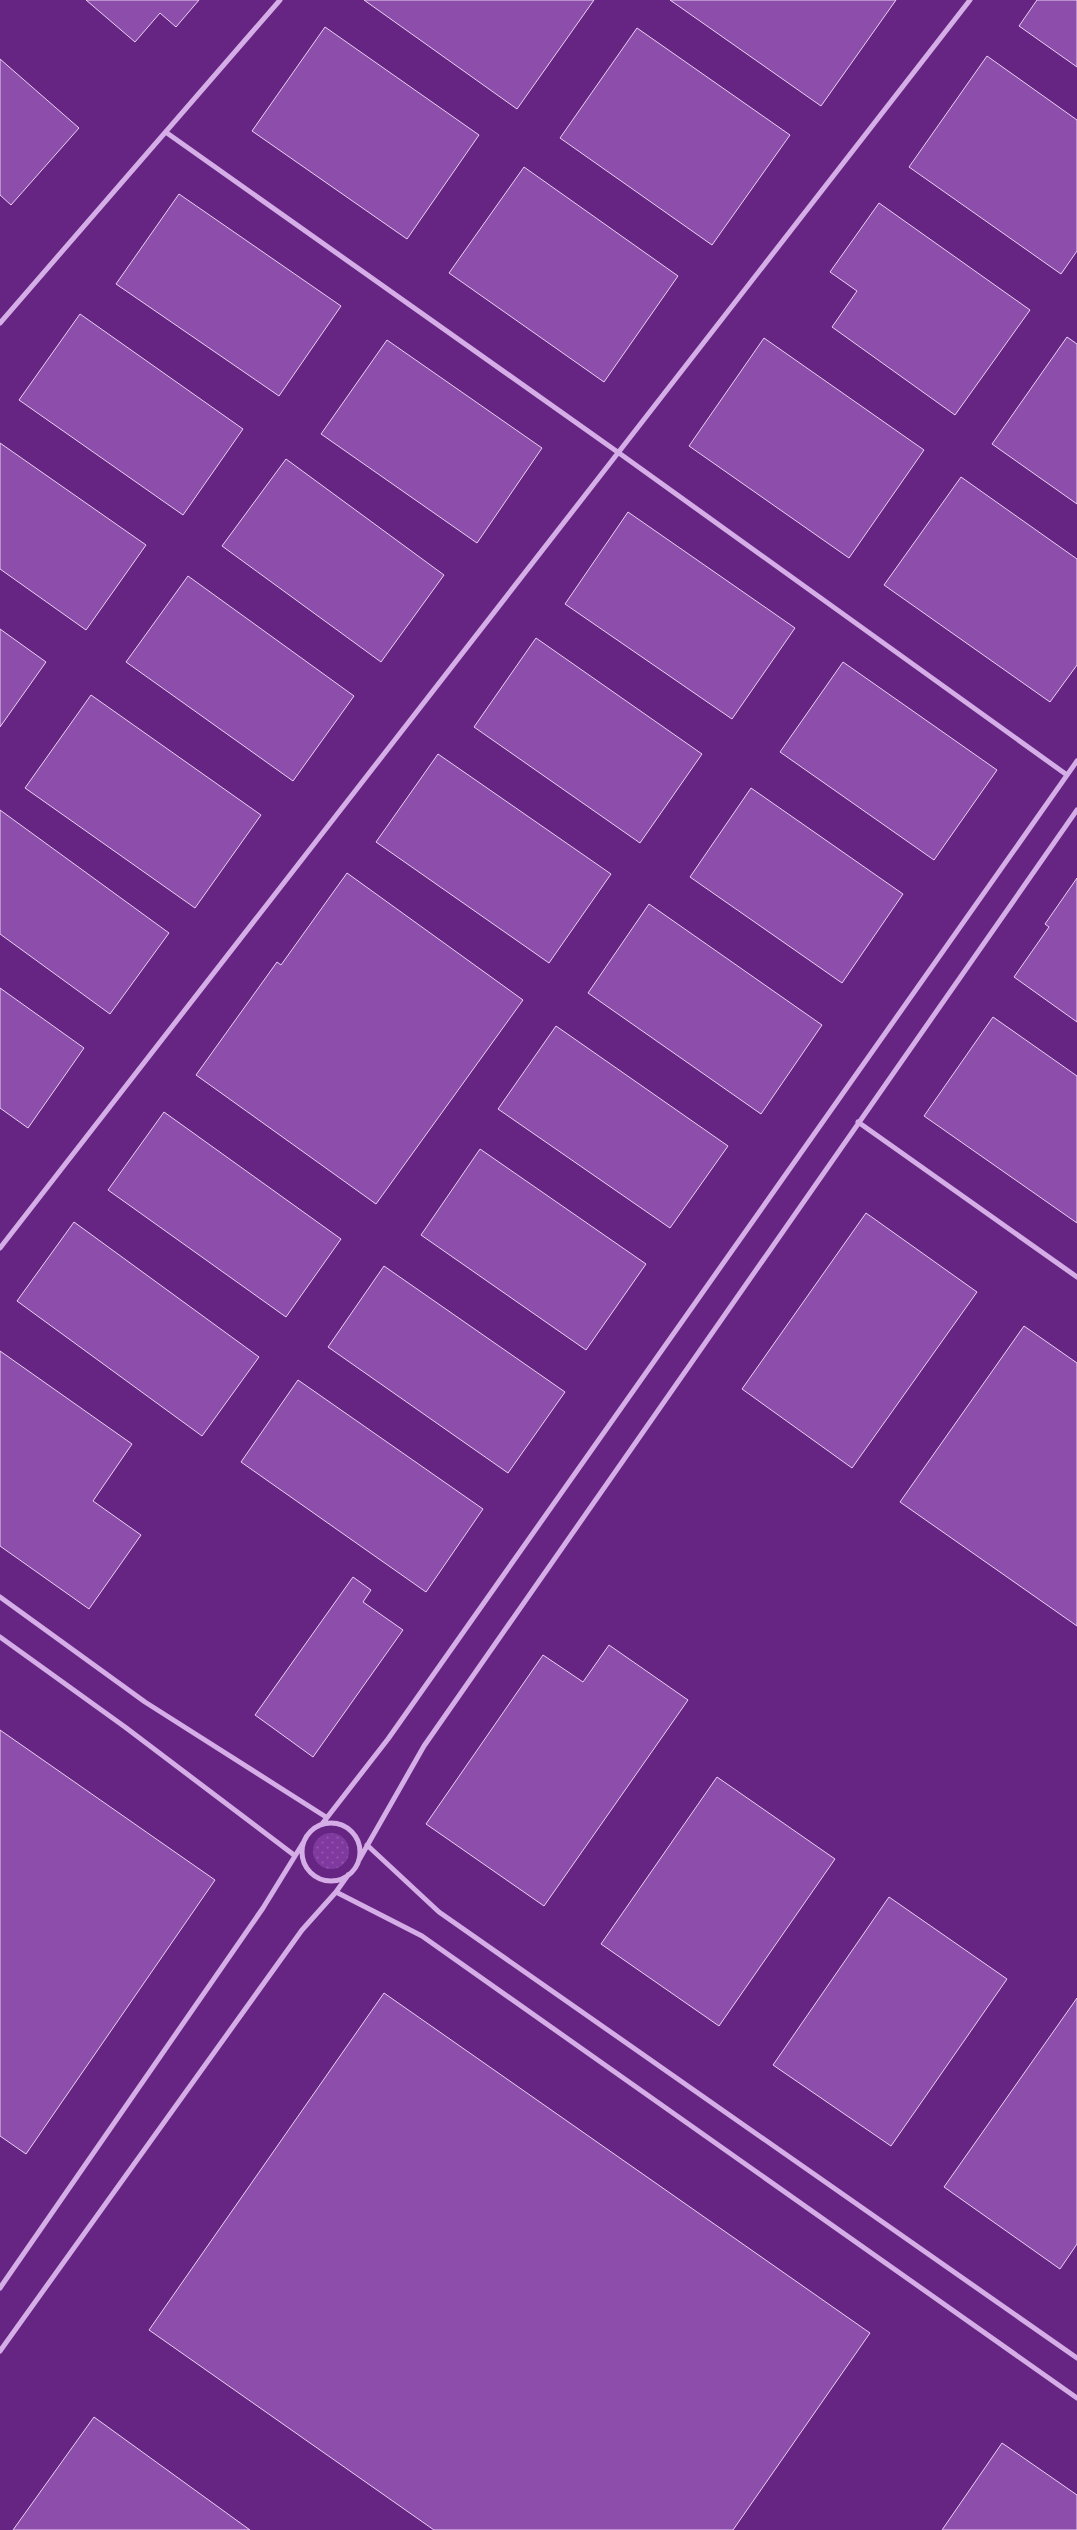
<svg xmlns="http://www.w3.org/2000/svg" width="1077" height="2530" font-family="Arial,sans-serif">
  <style>
    .grass { fill: url(#grass-dots) }
    .building { fill: #8d4daa; stroke: #ead0f5 }
    .lines { fill: none; stroke-linecap: round; stroke-linejoin: round }
    .street { stroke: #d5ade7; stroke-width: 5 }
  </style>
  <defs>
    <pattern id="grass-dots" width="8" height="8" patternUnits="userSpaceOnUse" patternTransform="scale(1.25)"><rect width="8" height="8" fill="#80399f"/><path d="M2 2h.1M6 6h.1" fill="none" stroke="#9357ad" stroke-width="1.8" stroke-linecap="round"/></pattern>
  </defs>
  <rect width="100%" height="100%" fill="#662582"/>
  <path class="grass" d="M313 1851a18 18 0 1 1 36 0a18 18 0 1 1-36 0Z"/>
  <path class="building" d="M86,0H199L176,27L160,13L135,42Z
    M364,0H594L517,109Z
    M670,0H896L821,106Z
    M1037,0H1077V67L1019,26Z
    M325,27L479,135L407,239L252,131Z
    M637,28L790,135L712,245L560,138Z
    M987,56L1077,120V251L1061,274L909,167Z
    M0,59L79,128L11,205L0,195Z
    M524,167L678,276L604,382L449,273Z
    M179,194L341,306L279,396L116,284Z
    M879,203L1030,310L955,415L832,327L857,291L830,272Z
    M80,314L243,429L183,515L19,400Z
    M1067,337L1077,344V504L992,444Z
    M764,338L924,450L849,558L689,446Z
    M387,340L542,448L477,543L321,434Z
    M0,443L146,545L86,630L0,569Z
    M286,459L444,575L381,662L222,546Z
    M961,477L1077,559V665L1050,702L884,585Z
    M628,512L795,628L732,719L565,604Z
    M188,576L354,696L293,781L126,662Z
    M0,629L46,662L0,727Z
    M536,638L702,754L640,843L474,727Z
    M843,662L997,770L934,860L780,752Z
    M91,695L261,815L195,908L25,788Z
    M438,754L611,874L549,963L376,842Z
    M751,788L903,894L842,983L690,877Z
    M0,810L169,933L110,1014L0,934Z
    M347,873L523,1000L376,1204L196,1075L277,962L281,965Z
    M1077,878V1022L1014,977L1049,927L1045,924Z
    M649,904L822,1025L761,1114L588,993Z
    M0,988L84,1048L28,1128L0,1108Z
    M993,1017L1077,1076V1223L924,1116Z
    M556,1026L728,1146L670,1228L498,1109Z
    M164,1112L341,1239L286,1317L108,1190Z
    M480,1149L646,1264L586,1350L421,1235Z
    M866,1213L977,1292L852,1468L742,1389Z
    M74,1222L259,1357L202,1436L17,1301Z
    M384,1266L565,1392L508,1473L328,1347Z
    M1024,1326L1077,1363V1626L900,1502Z
    M0,1351L132,1444L93,1501L141,1535L89,1609L0,1546Z
    M298,1380L483,1509L426,1592L241,1462Z
    M353,1577L371,1590L363,1602L403,1630L313,1757L255,1715Z
    M609,1645L688,1700L544,1906L426,1824L543,1655L583,1682Z
    M0,1730L215,1880L26,2154L0,2136Z
    M717,1777L835,1859L719,2026L601,1944Z
    M889,1897L1007,1979L891,2146L773,2065Z
    M384,1993L870,2333L733,2530H434L149,2330Z
    M1077,1998V2244L1060,2269L944,2187Z
    M94,2417L250,2530H13Z
    M1002,2443L1077,2495V2530H942Z"/>
  <g class="lines">
    <path class="street" d="M167,133L619,453L1067,775
      M0,323L280,0
      M858,1122L1077,1277
      M0,1248L970,0
      M0,1597L145,1702L326,1817
      M0,1637L125,1727L294,1855
      M302 1852a29 29 0 1 1 58 0a29 29 0 1 1-58 0Z
      M322,1824L388,1739L1077,761
      M367,1845L439,1912L1077,2358
      M359,1860L424,1746L1077,810
      M336,1892L422,1936L1077,2398
      M0,2288L263,1908L303,1843
      M0,2351L302,1930L336,1892L348,1875"/>
  </g>
</svg>
